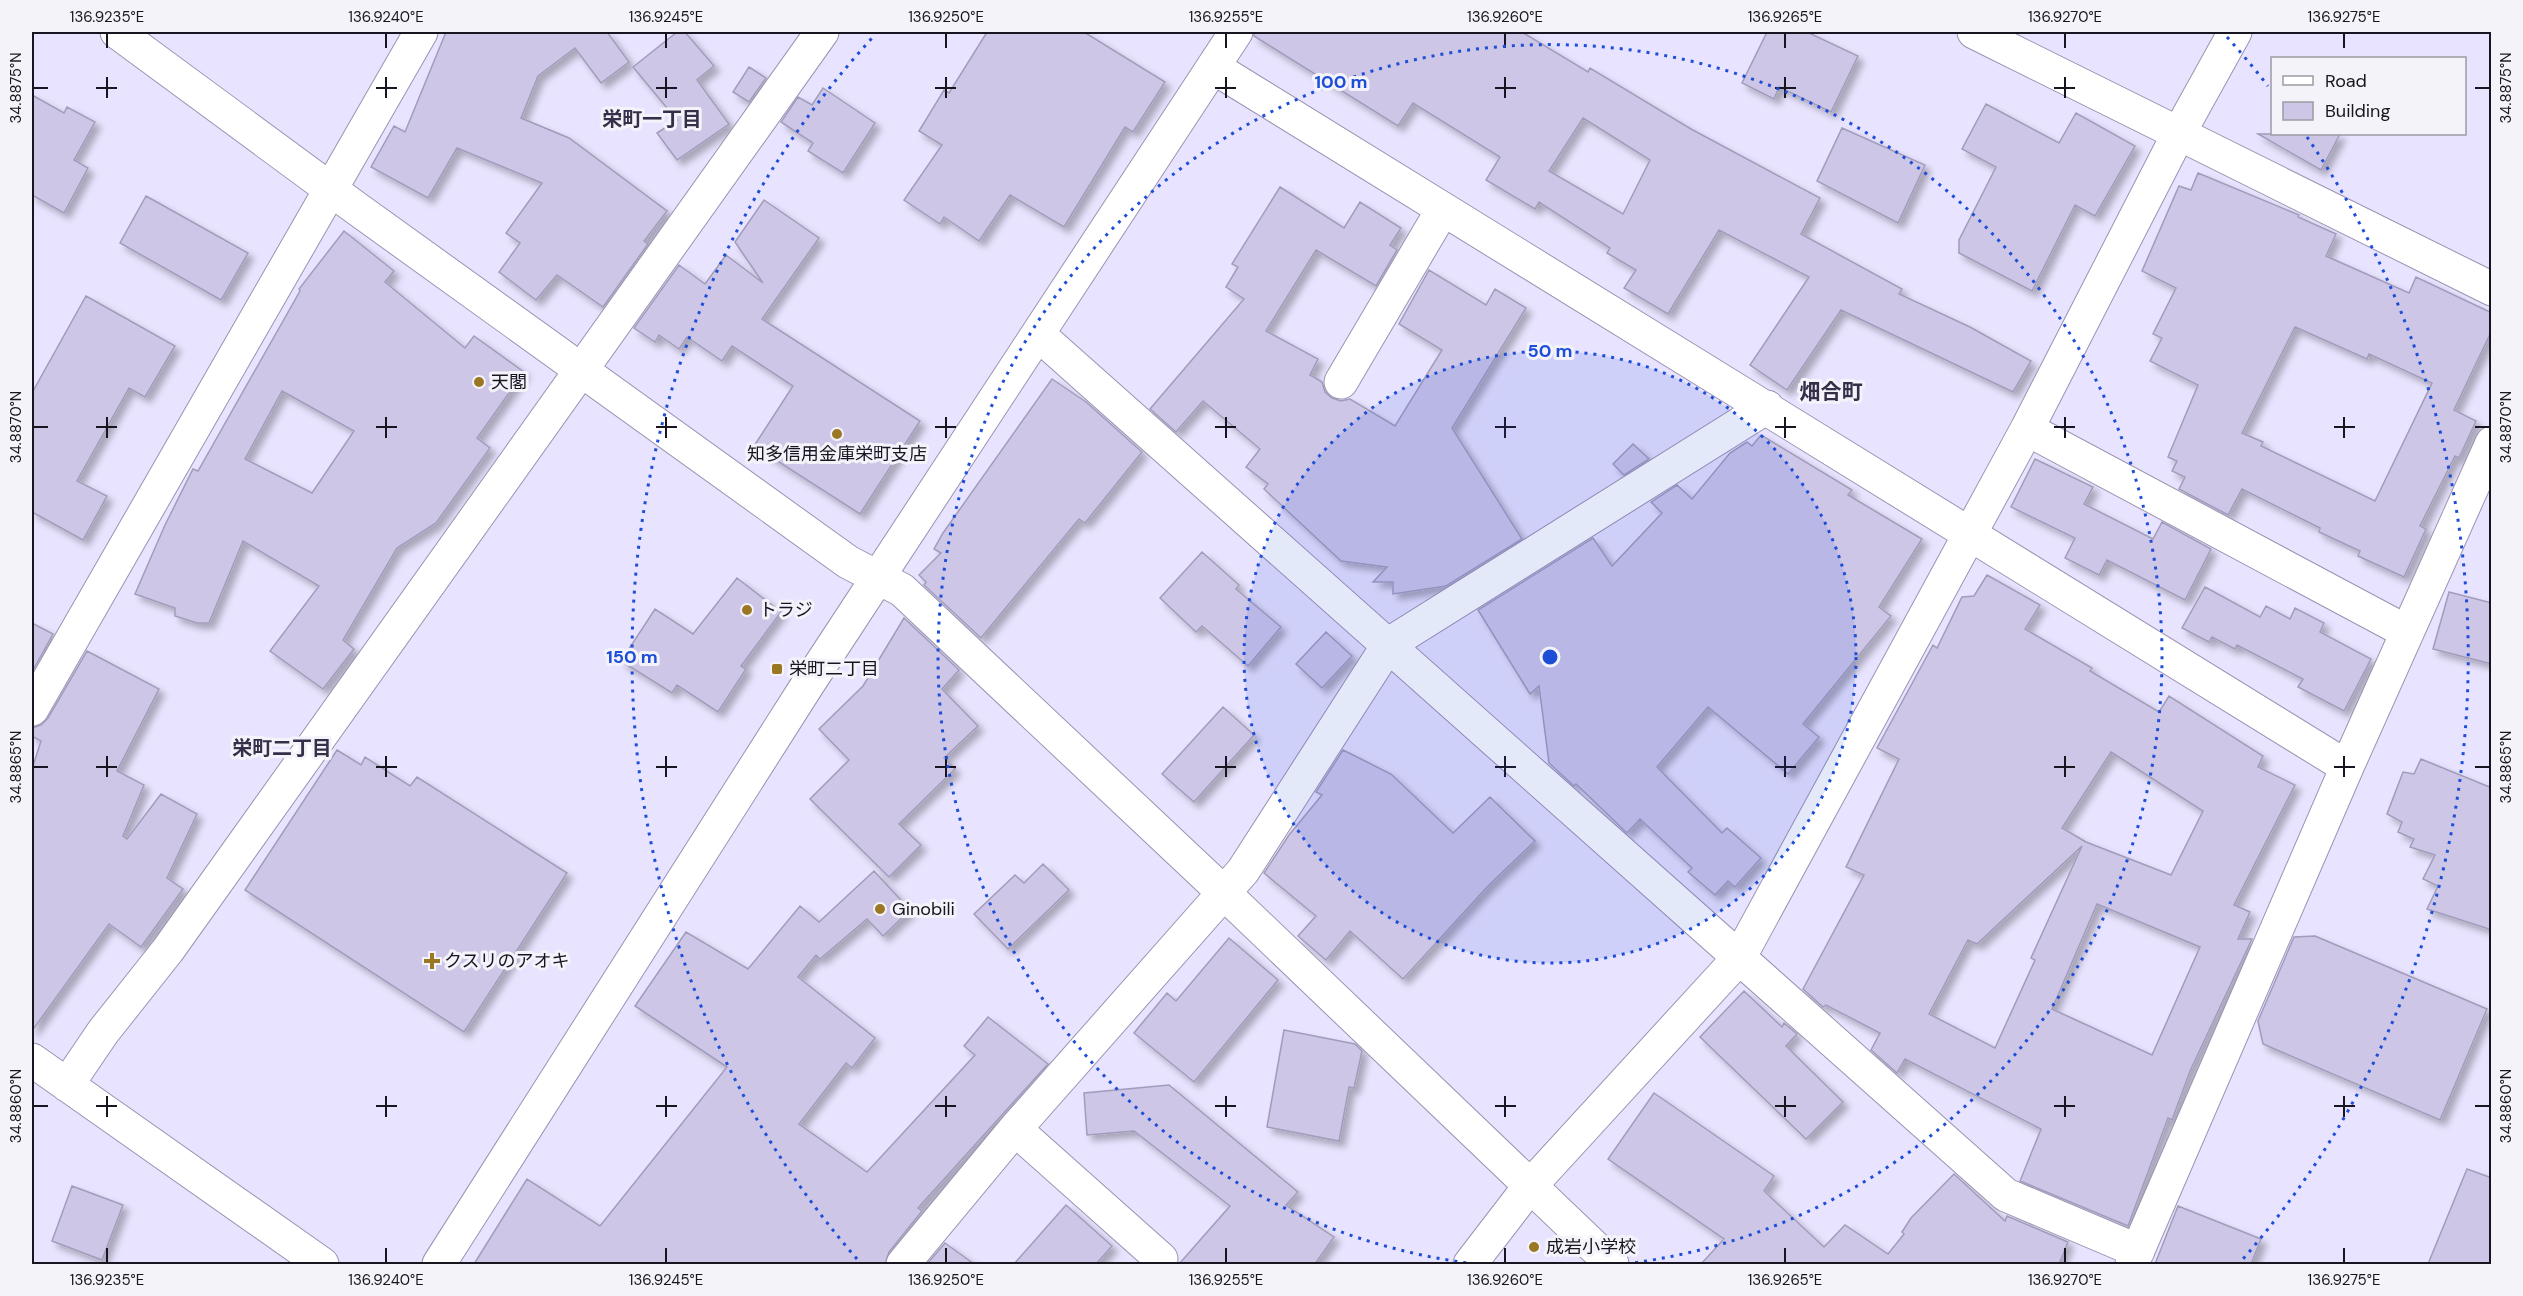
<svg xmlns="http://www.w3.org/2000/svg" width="2523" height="1296" font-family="'DM Sans','Noto Sans JP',sans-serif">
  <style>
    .building { fill: #cdc6e7; stroke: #a29cbb; stroke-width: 1.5; fill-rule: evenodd; filter: url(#shadow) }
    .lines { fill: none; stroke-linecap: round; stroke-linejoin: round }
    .minor-casing { stroke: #9a93b2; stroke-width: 35 }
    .minor { stroke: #fff; stroke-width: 33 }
    .ticks { fill: none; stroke: #181521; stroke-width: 2 }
    .ring { fill: none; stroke: #1d4ed8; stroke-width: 3; stroke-dasharray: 3 6 }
    .poi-dot { fill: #9a7722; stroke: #f5f3fa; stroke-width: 2 }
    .labels { text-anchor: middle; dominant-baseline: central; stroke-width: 6; stroke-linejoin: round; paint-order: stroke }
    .poi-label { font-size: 18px; fill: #181521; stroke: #f5f3fa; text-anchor: start }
    .neighbourhood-label { font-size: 20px; font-weight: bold; fill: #362f49; stroke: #f5f3fa }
    .quarter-label { font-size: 21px; font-weight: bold; fill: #362f49; stroke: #f5f3fa }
    .centre { fill: #1d4ed8; stroke: #f5f3fa; stroke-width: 3 }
    .ring-label { font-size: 18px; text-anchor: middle; font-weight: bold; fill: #1d4ed8; stroke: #f5f3fa; stroke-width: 6; stroke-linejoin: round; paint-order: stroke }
    .neatline { fill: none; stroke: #181521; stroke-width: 2 }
    .ticks-label { font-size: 15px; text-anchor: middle; fill: #181521 }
  </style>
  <defs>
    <filter id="shadow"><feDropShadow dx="5.5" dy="5.5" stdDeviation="3" flood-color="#0004"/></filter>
  </defs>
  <rect width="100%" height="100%" fill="#e8e3fe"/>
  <path class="building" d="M446,32H607L629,62L601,83L575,48L538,76L521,118L569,138L667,211L644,241L648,244L603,307L557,275L536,300L499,272L520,243L506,233L542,183L457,148L428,198L371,167L394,126L405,132Z
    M677,32H685L714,66L697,80L729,124L677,160L657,133L677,120L633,67Z
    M987,32H1084L1165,82L1133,132L1125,127L1064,227L1010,195L979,241L944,217L940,224L904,200L942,145L919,131L944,90L949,93Z
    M1254,32H1522L1588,72L1590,68L1691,129L1820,198L1801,234L1902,289L1899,294L1970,327L2031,361L2013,392L1841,310L1787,390L1750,365L1809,277L1719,230L1668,314L1624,288L1636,270L1607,253L1610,248L1539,202L1535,209L1486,180L1500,157L1413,103L1398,126L1254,36ZM1583,118L1650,160L1623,214L1549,171Z
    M1767,32H1807L1858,56L1831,112L1779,87L1774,99L1742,83Z
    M749,67L766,78L749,102L733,92Z
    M823,88L875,123L843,173L808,151L813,143L781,122L798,97L812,105Z
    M32,95L64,113L67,107L95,122L74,160L88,168L64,213L32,195Z
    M1986,104L2059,143L2076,113L2135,146L2095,216L2075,205L2032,291L1959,253V240L1996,167L1962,149Z
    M1842,128L1925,165L1898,223L1817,181Z
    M2258,134H2340L2321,170Z
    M2198,173L2299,215L2298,217L2336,234L2326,256L2409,293L2416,277L2492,313V330L2454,410L2476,421L2459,458L2455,456L2420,526L2426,529L2404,577L2358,556L2360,551L2319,532L2320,528L2242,489L2228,515L2179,489L2185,477L2172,471L2177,461L2168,457L2198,385L2150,361L2162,338L2153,334L2176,288L2142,271L2179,186L2191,190ZM2295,327L2367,359L2369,354L2432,383L2375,501L2261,446L2263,442L2242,433Z
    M1280,187L1344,228L1360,202L1401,228L1390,245L1397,250L1376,286L1316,250L1266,331L1318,359L1310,375L1322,382L1325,392L1332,398L1341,401L1350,399L1395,426L1442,350L1399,324L1429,270L1486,305L1495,289L1526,308L1452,428L1522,539L1446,586L1393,594V582H1373L1387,567L1341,561L1264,489L1268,484L1246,467L1260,449L1203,401L1176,432L1150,409L1244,299L1226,287L1238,267L1232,264Z
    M146,196L248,253L221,300L120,243Z
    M764,200L819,238L762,319L920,421L860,514L754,446L793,386L732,346L722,361L687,337L679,349L659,335L655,342L634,328L679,265L705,284L726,255L763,283L735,242Z
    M344,231L394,271L385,282L465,348L474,336L524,372L477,438L490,448L436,523L397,548L343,640L354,649L323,689L270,651L319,586L243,541L209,623H197L175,616V608L135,594L165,525L193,469L198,471L300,291L299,289ZM282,391L354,431L312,493L245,459Z
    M86,296L175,346L145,397L129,388L77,481L107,496L83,540L32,512V393Z
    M1052,379L1086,402L1142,452L1085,523L1079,519L981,638L924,585L926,582L919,575L941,553L934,549L943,533Z
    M1761,435L1852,490L1848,495L1922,539L1879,607L1891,616L1803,724L1819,737L1788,774L1708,707L1657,767L1722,833L1727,828L1761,858L1735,887L1728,881L1715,895L1688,872L1692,868L1640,819L1627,833L1576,784L1574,786L1549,763L1539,686L1530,694L1478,610L1593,538L1612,566L1662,513L1651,502L1677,485L1692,499L1730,453L1747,442L1752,446Z
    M1633,444L1649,459L1624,475L1613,464Z
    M2035,459L2093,487L2084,504L2153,539L2162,522L2211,549L2185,600L2107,560L2099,575L2065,558L2075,538L2011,507Z
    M1202,552L1239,585L1236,589L1281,627L1248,666L1202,626L1196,632L1160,598Z
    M1987,575L2040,605L2025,629L2092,668L2090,671L2159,712L2169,696L2263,756L2258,767L2295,785L2234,905L2250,912L2238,939H2252L2190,1071L2172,1120L2168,1118L2128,1226L2020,1181L2041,1129L1905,1059L1897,1073L1871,1050L1880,1033L1826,1005L1823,1007L1803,989L1864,875L1846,867L1899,759L1877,748L1933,645L1937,648L1962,597L1974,596ZM2111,752L2203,811L2171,875L2086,842L2062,828ZM2082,846L2031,958L2035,960L1995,1048L1929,1014L1968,940L1977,944ZM2097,904L2200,947L2152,1055L2052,1009Z
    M737,578L781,612L741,666L746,669L718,712L677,685L672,693L621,661L655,609L693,634Z
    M2205,587L2260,617L2266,606L2290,619L2295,608L2324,623L2320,632L2371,659L2344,711L2298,687L2303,679L2237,645L2235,649L2212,637L2209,642L2182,628Z
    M2449,592L2492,603V664L2433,649Z
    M904,618L959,670L942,689L978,726L944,758L955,769L899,824L921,845L889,877L810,799L849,760L819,729L863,686Z
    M32,623L53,634L32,672Z
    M1326,632L1352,656L1322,688L1296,664Z
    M87,651L159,689L117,771L144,785L123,836L127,839L161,794L197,814L167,878L183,889L141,947L109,924L32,1031V769L41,741L32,736V728L41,725L48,718Z
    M1223,707L1254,735L1194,802L1162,774Z
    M337,750L361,765L365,757L410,786L417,777L567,873L464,1032L245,890Z
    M1343,750L1391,774L1453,833L1490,797L1535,841L1488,886L1403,979L1350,931L1326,960L1298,936L1316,916L1264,873L1289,835L1322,795L1316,792Z
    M2421,759L2492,788V930L2427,909L2438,886L2423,879L2435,855L2410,847L2414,839L2398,832L2402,822L2387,814L2403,772L2414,774Z
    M1043,864L1069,890L1008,949L974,914L1015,875L1024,883Z
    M874,871L910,910L883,936L867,919L820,959L816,955L798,977L875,1038L852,1068L846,1063L799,1124L867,1172L975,1055L964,1046L988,1017L1048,1064L918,1208L922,1211L889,1252L885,1264H474L527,1179L600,1226L727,1067L635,1006L686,932L748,969L800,906L819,922Z
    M2315,936L2487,1009L2440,1120L2263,1044L2258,1021L2294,937Z
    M1229,938L1278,980L1194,1082L1134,1033L1167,993L1176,1001Z
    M1744,991L1782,1027L1784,1023L1797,1034L1786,1046L1843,1102L1806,1139L1700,1037Z
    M1284,1030L1355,1044L1362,1051L1354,1088L1349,1087L1339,1141L1267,1127Z
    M1169,1085L1298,1192L1286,1205L1334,1237L1315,1264H1179L1230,1206L1134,1131L1087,1135L1084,1093Z
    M1654,1093L1774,1176L1764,1191L1824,1247L1845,1225L1888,1254L1904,1234L1902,1232L1911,1218L1954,1174L2005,1221L2007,1216L2068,1242L2059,1264H1701L1724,1239L1608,1159Z
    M2467,1169L2492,1178V1264H2428Z
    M72,1186L123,1205L102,1260L52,1241Z
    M1066,1205L1112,1246L1096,1264H1014Z
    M2178,1206L2261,1239L2251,1264H2155Z
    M945,1243L974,1264H927Z"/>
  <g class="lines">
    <defs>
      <path id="minor" d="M117,32L356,208L848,562L902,590L1223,892L1612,1264
        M1974,32L2492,289
        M1213,67L2347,767
        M1039,335L2006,1195L2138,1251
        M1341,382L1443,209
        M2027,429L2407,632
        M32,709L421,32
        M32,1060L322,1264
        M67,1085L103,1032L168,950L822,32
        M1015,1129L1161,1259
        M439,1264L808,684L1236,32
        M903,1264L1015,1129L1243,871L1389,644L1767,407
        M1470,1264L1530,1186L1739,958L2027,429L2179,133L2235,32
        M2132,1264L2347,767L2492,443"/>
    </defs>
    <use href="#minor" class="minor-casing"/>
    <use href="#minor" class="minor"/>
  </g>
  <path class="ticks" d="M107,33V48M386,33V48M666,33V48M946,33V48M1226,33V48M1505,33V48M1785,33V48M2065,33V48M2344,33V48M107,77V98M386,77V98M666,77V98M946,77V98M1226,77V98M1505,77V98M1785,77V98M2065,77V98M33,88H48M96,88H117M376,88H397M656,88H677M935,88H956M1215,88H1236M1495,88H1516M1775,88H1796M2054,88H2075M2475,88H2490M107,417V438M386,417V438M666,417V438M946,417V438M1226,417V438M1505,417V438M1785,417V438M2065,417V438M2344,417V438M33,427H48M96,427H117M376,427H397M656,427H677M935,427H956M1215,427H1236M1495,427H1516M1775,427H1796M2054,427H2075M2334,427H2355M2475,427H2490M107,756V777M386,756V777M666,756V777M946,756V777M1226,756V777M1505,756V777M1785,756V777M2065,756V777M2344,756V777M33,767H48M96,767H117M376,767H397M656,767H677M935,767H956M1215,767H1236M1495,767H1516M1775,767H1796M2054,767H2075M2334,767H2355M2475,767H2490M107,1096V1117M386,1096V1117M666,1096V1117M946,1096V1117M1226,1096V1117M1505,1096V1117M1785,1096V1117M2065,1096V1117M2344,1096V1117M33,1106H48M96,1106H117M376,1106H397M656,1106H677M935,1106H956M1215,1106H1236M1495,1106H1516M1775,1106H1796M2054,1106H2075M2334,1106H2355M2475,1106H2490M107,1248V1263M386,1248V1263M666,1248V1263M946,1248V1263M1226,1248V1263M1505,1248V1263M1785,1248V1263M2065,1248V1263M2344,1248V1263"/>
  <circle cx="1550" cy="657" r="306" fill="#1d4ed8" fill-opacity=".12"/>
  <g class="ring">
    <circle cx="1550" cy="657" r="306"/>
    <path d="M1475 1264A612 612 0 1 1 1625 1264"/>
    <path d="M857 1259A918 918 0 0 1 873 37M2227 37A918 918 0 0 1 2268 86M2307 137A918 918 0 0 1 2243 1259"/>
  </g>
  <g class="poi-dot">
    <circle cx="479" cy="382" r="6"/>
    <circle cx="837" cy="434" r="6"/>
    <circle cx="747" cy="610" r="6"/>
    <rect x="771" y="663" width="12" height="12" rx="3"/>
    <circle cx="880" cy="909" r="6"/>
    <path d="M429 952h6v6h6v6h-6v6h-6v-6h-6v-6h6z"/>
    <circle cx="1534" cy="1247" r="6"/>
  </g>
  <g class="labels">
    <g class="poi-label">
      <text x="491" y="382">天閣</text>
      <text x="837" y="454" text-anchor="middle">知多信用金庫栄町支店</text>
      <text x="759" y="610">トラジ</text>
      <text x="789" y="669">栄町二丁目</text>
      <text x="892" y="909">Ginobili</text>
      <text x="444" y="961">クスリのアオキ</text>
      <text x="1546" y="1247">成岩小学校</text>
    </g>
    <g class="neighbourhood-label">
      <text x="652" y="119">栄町一丁目</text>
      <text x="282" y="748">栄町二丁目</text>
    </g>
    <g class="quarter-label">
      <text x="1831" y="392">畑合町</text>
    </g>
  </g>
  <circle cx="1550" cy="657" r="9" class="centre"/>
  <g class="ring-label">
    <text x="1341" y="88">100 m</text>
    <text x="1550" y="357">50 m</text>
    <text x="632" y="663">150 m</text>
  </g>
  <rect width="2523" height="1296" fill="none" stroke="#f5f3fa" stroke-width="66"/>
  <rect x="2271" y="57" width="195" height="78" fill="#f5f3fa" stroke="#9d9aa3" stroke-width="1.5"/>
  <rect x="2283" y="76" width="30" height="9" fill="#ffffff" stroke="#9d9aa3" stroke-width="1.5"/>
  <text x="2325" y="87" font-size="18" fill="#181521">Road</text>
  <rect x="2283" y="102" width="30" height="18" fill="#cdc6e7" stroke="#9d9aa3" stroke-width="1.5"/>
  <text x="2325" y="117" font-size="18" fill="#181521">Building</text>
  <rect x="33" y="33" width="2457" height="1230" class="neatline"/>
  <g class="ticks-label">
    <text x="107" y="22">136.9235°E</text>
    <text x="386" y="22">136.9240°E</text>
    <text x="666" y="22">136.9245°E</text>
    <text x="946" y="22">136.9250°E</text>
    <text x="1226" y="22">136.9255°E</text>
    <text x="1505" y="22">136.9260°E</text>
    <text x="1785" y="22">136.9265°E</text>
    <text x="2065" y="22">136.9270°E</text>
    <text x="2344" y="22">136.9275°E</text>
    <text transform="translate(16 88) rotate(-90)" y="5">34.8875°N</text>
    <text transform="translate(2506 88) rotate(-90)" y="5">34.8875°N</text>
    <text transform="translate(16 427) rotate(-90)" y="5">34.8870°N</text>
    <text transform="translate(2506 427) rotate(-90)" y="5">34.8870°N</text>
    <text transform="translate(16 767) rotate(-90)" y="5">34.8865°N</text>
    <text transform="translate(2506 767) rotate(-90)" y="5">34.8865°N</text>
    <text transform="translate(16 1106) rotate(-90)" y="5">34.8860°N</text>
    <text transform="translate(2506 1106) rotate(-90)" y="5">34.8860°N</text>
    <text x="107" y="1285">136.9235°E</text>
    <text x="386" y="1285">136.9240°E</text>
    <text x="666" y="1285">136.9245°E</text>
    <text x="946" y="1285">136.9250°E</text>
    <text x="1226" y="1285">136.9255°E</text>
    <text x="1505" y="1285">136.9260°E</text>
    <text x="1785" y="1285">136.9265°E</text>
    <text x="2065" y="1285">136.9270°E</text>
    <text x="2344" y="1285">136.9275°E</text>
  </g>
</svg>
